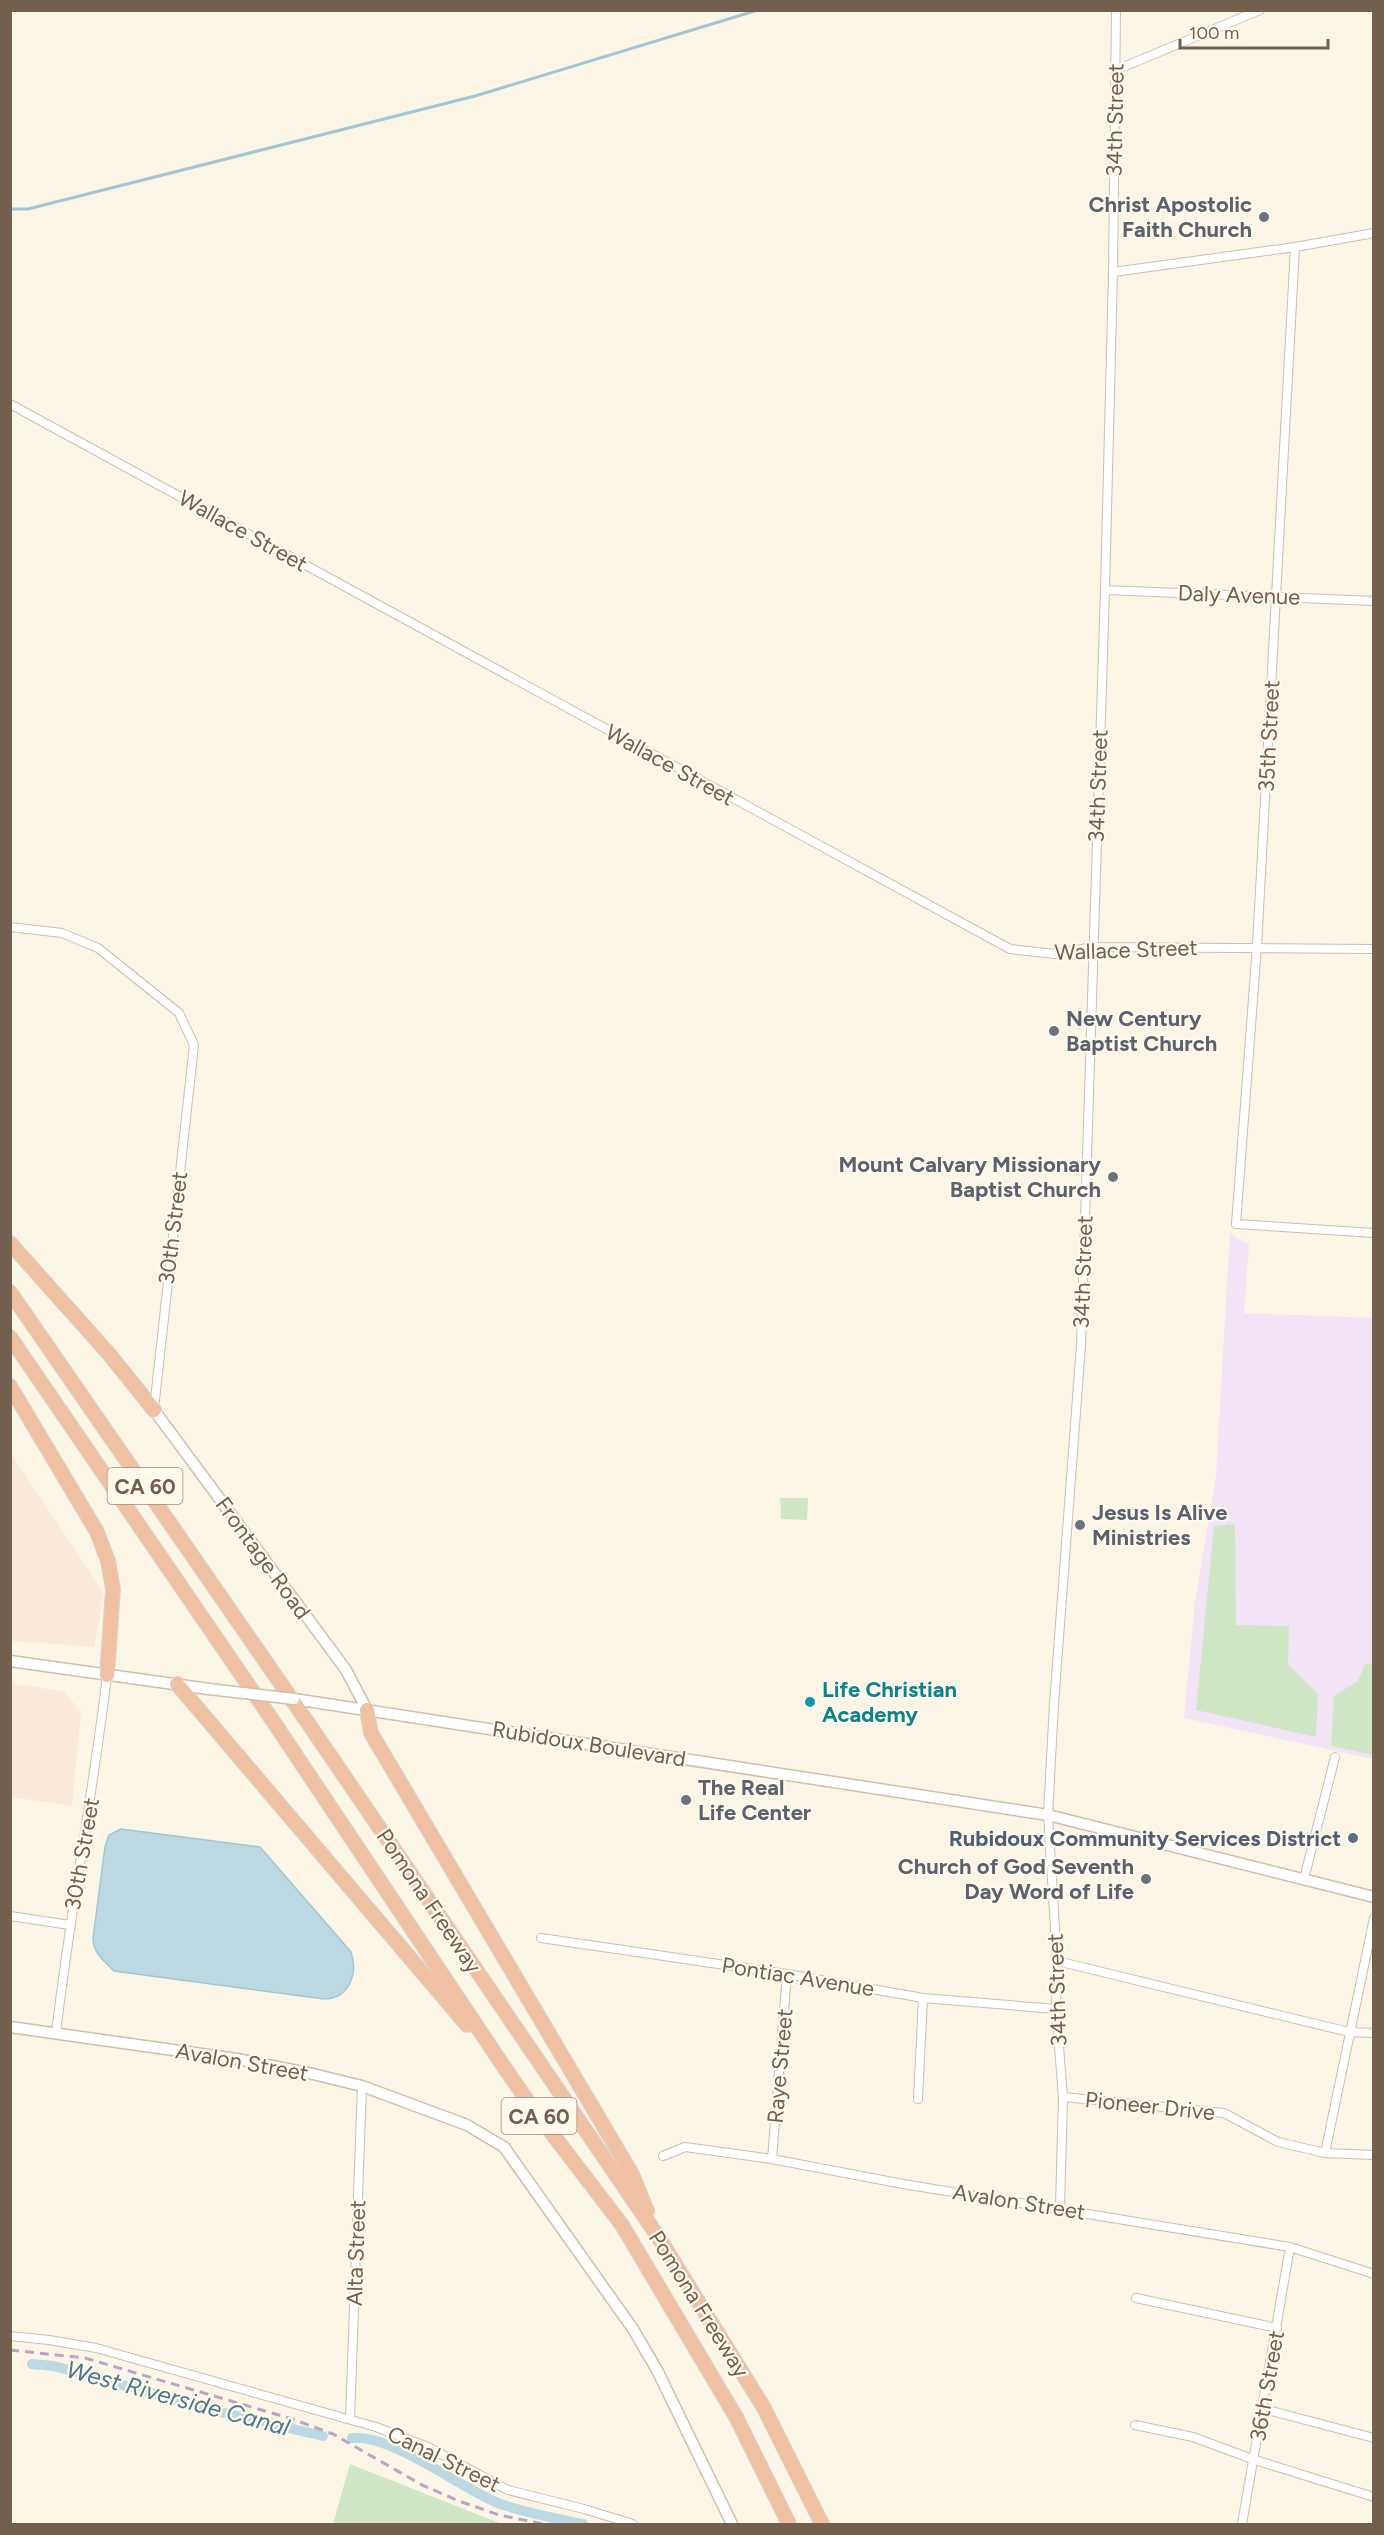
<svg xmlns="http://www.w3.org/2000/svg" width="1384" height="2535" font-family="Figtree,sans-serif">
  <style>
    .commercial { fill: #fae8db }
    .education { fill: #f2e3f7 }
    .green { fill: #cfe7c6 }
    .water { fill: #bcd8e3; stroke: #a3c6d4; stroke-width: 1.5 }
    .lines { fill: none; stroke-linecap: round; stroke-linejoin: round }
    .stream { stroke: #a3c6d4; stroke-width: 3 }
    .canal { stroke: #bcd8e3; stroke-width: 10 }
    .street-casing { stroke: #ccbead; stroke-width: 10 }
    .secondary-casing { stroke: #cebfab; stroke-width: 13 }
    .highway-casing { stroke: #dad5d1; stroke-width: 16 }
    .street { stroke: #fff; stroke-width: 8 }
    .secondary { stroke: #fff; stroke-width: 10 }
    .highway { stroke: #f0c0a2; stroke-width: 14 }
    .rail { stroke: #b9a5c4; stroke-width: 3; stroke-dasharray: 9 6; stroke-linecap: butt }
    .secondary-bridge-casing { stroke: #cebfab; stroke-width: 13; stroke-linecap: butt }
    .secondary-bridge { stroke: #fff; stroke-width: 10 }
    .worship-dot { fill: #6b7280; stroke: #fef9ec; stroke-width: 2 }
    .culture-dot { fill: #0f9aa8; stroke: #fef9ec; stroke-width: 2 }
    .service-dot { fill: #5c6f8a; stroke: #fef9ec; stroke-width: 2 }
    .labels { text-anchor: middle; dominant-baseline: central; stroke-width: 4.5; stroke-linejoin: round; paint-order: stroke }
    .shield { fill: #fef9ec; stroke: #9c8d7d; stroke-width: 1.5 }
    .shield-label { font-size: 21px; font-weight: bold; fill: #725f4d }
    .street-label { font-size: 22px; fill: #725f4d; stroke: #fef9ec }
    .worship-label { font-size: 22px; font-weight: bold; fill: #5b616d; stroke: #fef9ec; text-anchor: end }
    .culture-label { font-size: 22px; font-weight: bold; fill: #0d838f; stroke: #fef9ec; text-anchor: start }
    .service-label { font-size: 22px; font-weight: bold; fill: #4e5e75; stroke: #fef9ec; text-anchor: end }
    .water-label { font-size: 24px; font-style: italic; fill: #4c788a; stroke: #fef9ec }
  </style>
  <rect width="100%" height="100%" fill="#fbf5e6"/>
  <path class="commercial" d="M11,1454L104,1593L94,1647L11,1641Z
    M10,1683L65,1692L81,1713L72,1806L11,1797Z"/>
  <path class="education" d="M1230,1232L1235,1237L1249,1244L1244,1313L1373,1318V1759L1184,1718L1195,1602L1216,1476Z"/>
  <path class="green" d="M780,1498H808L807,1520L781,1519Z
    M1235,1524L1236,1625L1289,1626L1288,1664L1318,1694L1316,1737L1196,1710L1214,1526Z
    M1365,1664H1373V1755L1331,1746L1334,1696L1358,1681Z
    M350,2464L502,2524H333Z"/>
  <path class="water" d="M121,1829L260,1847L351,1952C358,1972 350,1999 324,1999L114,1971C104,1961 93,1953 93,1938L105,1847L109,1835Z"/>
  <g class="lines">
    <path class="stream" d="M10,209H28L475,96L758,10"/>
    <path class="canal" d="M32,2364L54,2366L216,2411L323,2436
      M352,2438C391,2434 459,2487 498,2503C524,2513 555,2518 583,2524"/>
    <defs>
      <path id="street" d="M1116,70L1260,10
        M1295,247L1257,946L1236,1224L1374,1233
        M1113,272L1295,247L1374,233
        M10,404L1010,949L1055,954L1093,947L1374,949
        M1105,590L1374,601
        M10,927L62,933L98,948L179,1013L194,1045L154,1409
        M1304,1879L1335,1757
        M10,1916L70,1925
        M541,1938L787,1974L923,1998L1056,2009
        M1057,1961L1349,2032L1374,2033
        M56,2033C70,1913 93,1795 107,1675
        M1063,2097L1224,2113L1278,2142L1325,2153L1374,2155
        M918,2099L923,1998
        M1325,2153L1374,1918
        M663,2156L685,2147L772,2159L903,2184L1290,2247L1374,2274
        M772,2159L787,1974
        M1060,2208L1063,2097L1056,2009L1057,1961L1048,1815L1054,1704L1081,1345L1105,590L1113,272L1116,10
        M1136,2298L1277,2328
        M10,2336L49,2340L96,2348L376,2427L428,2447L508,2490L584,2509L633,2524
        M1264,2409L1374,2438
        M350,2419L362,2086
        M1135,2425L1193,2437L1255,2460L1374,2497
        M1242,2524L1290,2247"/>
      <path id="secondary" d="M154,1410L346,1670L367,1710
        M10,1661L209,1689
        M294,1699L1048,1815L1374,1897
        M10,2027L237,2059L313,2074L362,2086L467,2125L504,2147L633,2329L657,2370L732,2524"/>
      <path id="highway" d="M10,1243L109,1354L154,1410
        M10,1292L308,1723L659,2238L764,2408L822,2524
        M10,1337L271,1718L504,2067L534,2110L622,2225L736,2417L789,2524
        M10,1386L97,1532L108,1561L113,1589L107,1675
        M177,1684L467,2025
        M367,1710L371,1733L632,2174L647,2211"/>
    </defs>
    <use href="#street" class="street-casing"/>
    <use href="#secondary" class="secondary-casing"/>
    <use href="#highway" class="highway-casing"/>
    <use href="#street" class="street"/>
    <use href="#secondary" class="secondary"/>
    <use href="#highway" class="highway"/>
    <path class="rail" d="M10,2350L85,2358L292,2419L333,2434L422,2485L459,2501L499,2515L543,2524"/>
    <defs>
      <path id="secondary-bridge" d="M209,1689L294,1699"/>
    </defs>
    <use href="#secondary-bridge" class="secondary-bridge-casing"/>
    <use href="#secondary-bridge" class="secondary-bridge"/>
  </g>
  <g class="worship-dot">
    <circle cx="1264" cy="217" r="6"/>
    <circle cx="1054" cy="1031" r="6"/>
    <circle cx="1113" cy="1177" r="6"/>
    <circle cx="1080" cy="1525" r="6"/>
    <circle cx="686" cy="1800" r="6"/>
    <circle cx="1146" cy="1879" r="6"/>
  </g>
  <circle class="culture-dot" cx="810" cy="1702" r="6"/>
  <circle class="service-dot" cx="1353" cy="1838" r="6"/>
  <g class="labels">
    <g class="shield">
      <rect x="107.5" y="1468" width="75" height="36" rx="4.5"/>
      <rect x="501.5" y="2098" width="75" height="36" rx="4.5"/>
    </g>
    <g class="shield-label">
      <text x="145" y="1486">CA 60</text>
      <text x="539" y="2116">CA 60</text>
    </g>
    <g class="street-label">
      <text transform="translate(1115 120) rotate(-89)">34th Street</text>
      <text transform="translate(243 531) rotate(29)">Wallace Street</text>
      <text transform="translate(1239 595) rotate(2)">Daly Avenue</text>
      <text transform="translate(1269 736) rotate(-87)">35th Street</text>
      <text transform="translate(670 765) rotate(29)">Wallace Street</text>
      <text transform="translate(1098 786) rotate(-88)">34th Street</text>
      <text transform="translate(1126 950) rotate(-2)">Wallace Street</text>
      <text transform="translate(173 1228) rotate(-83)">30th Street</text>
      <text transform="translate(1083 1272) rotate(-88)">34th Street</text>
      <text transform="translate(263 1558) rotate(54)">Frontage Road</text>
      <text transform="translate(589 1744) rotate(9)">Rubidoux Boulevard</text>
      <text transform="translate(82 1854) rotate(-80)">30th Street</text>
      <text transform="translate(429 1901) rotate(56)">Pomona Freeway</text>
      <text transform="translate(798 1977) rotate(9)">Pontiac Avenue</text>
      <text transform="translate(1057 1990) rotate(-92)">34th Street</text>
      <text transform="translate(242 2062) rotate(10)">Avalon Street</text>
      <text transform="translate(780 2066) rotate(-85)">Raye Street</text>
      <text transform="translate(1150 2106) rotate(6)">Pioneer Drive</text>
      <text transform="translate(1019 2202) rotate(9)">Avalon Street</text>
      <text transform="translate(356 2253) rotate(-88)">Alta Street</text>
      <text transform="translate(699 2304) rotate(58)">Pomona Freeway</text>
      <text transform="translate(1267 2386) rotate(-80)">36th Street</text>
      <text transform="translate(444 2459) rotate(26)">Canal Street</text>
    </g>
    <g class="worship-label">
      <text x="1252" y="204">Christ Apostolic<tspan x="1252" dy="25">Faith Church</tspan></text>
      <text x="1066" y="1018" text-anchor="start">New Century<tspan x="1066" dy="25">Baptist Church</tspan></text>
      <text x="1101" y="1164">Mount Calvary Missionary<tspan x="1101" dy="25">Baptist Church</tspan></text>
      <text x="1092" y="1512" text-anchor="start">Jesus Is Alive<tspan x="1092" dy="25">Ministries</tspan></text>
      <text x="698" y="1787" text-anchor="start">The Real<tspan x="698" dy="25">Life Center</tspan></text>
      <text x="1134" y="1866">Church of God Seventh<tspan x="1134" dy="25">Day Word of Life</tspan></text>
    </g>
    <g class="culture-label">
      <text x="822" y="1689">Life Christian<tspan x="822" dy="25">Academy</tspan></text>
    </g>
    <g class="service-label">
      <text x="1341" y="1838">Rubidoux Community Services District</text>
    </g>
    <g class="water-label">
      <text transform="translate(178 2398) rotate(15)">West Riverside Canal</text>
    </g>
  </g>
  <rect width="1384" height="2535" fill="none" stroke="#725f4d" stroke-width="24"/>
  <path d="M1180 39v9h148v-9" fill="none" stroke="#725f4d" stroke-width="3"/>
  <text x="1189" y="39" font-size="18" fill="#725f4d" stroke="#fef9ec" stroke-width="4.5" paint-order="stroke">100 m</text>
</svg>
